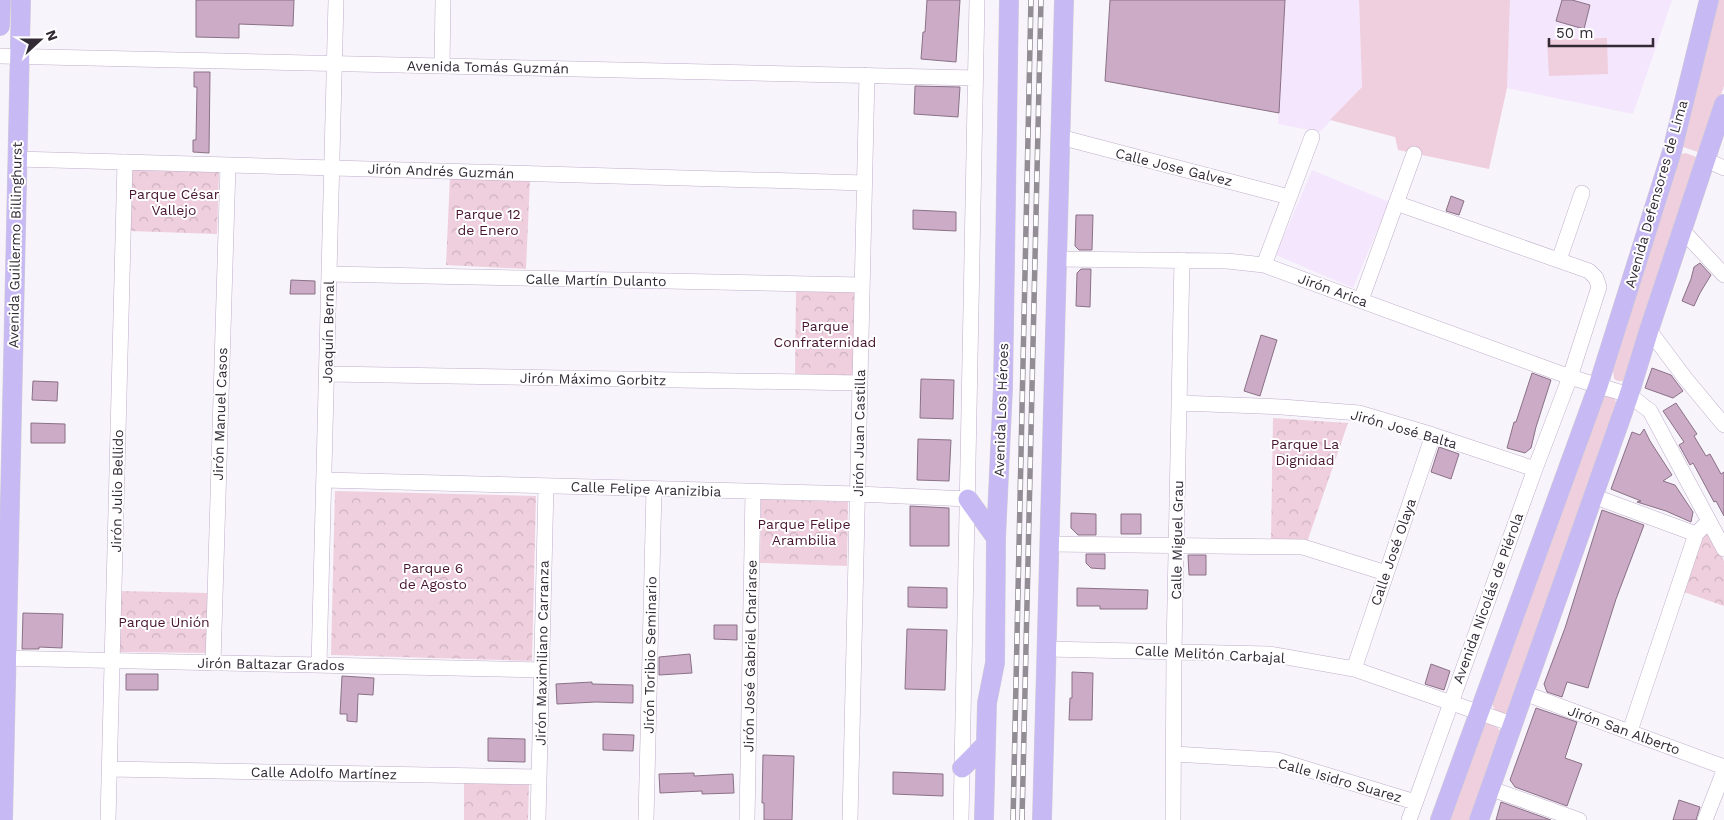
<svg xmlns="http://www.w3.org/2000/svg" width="1724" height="820" font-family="'Work Sans',sans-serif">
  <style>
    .built { fill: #f4e6fd }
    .green { fill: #efcfdd }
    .forest { fill: url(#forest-crowns) }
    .building { fill: #cbabc6; stroke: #8a7186 }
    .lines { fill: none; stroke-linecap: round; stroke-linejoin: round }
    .minor-casing { stroke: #bfaecb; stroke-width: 16 }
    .major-casing { stroke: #d2d0d3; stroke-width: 20 }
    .minor { stroke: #fff; stroke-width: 15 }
    .major { stroke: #c7b9f4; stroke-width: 19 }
    .rail-casing { stroke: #928c95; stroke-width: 5.5 }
    .rail { stroke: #fff; stroke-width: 4; stroke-dasharray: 11; stroke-linecap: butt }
    .labels { text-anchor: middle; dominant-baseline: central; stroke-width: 4; stroke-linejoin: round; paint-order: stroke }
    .street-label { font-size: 14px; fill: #322b36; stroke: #fff }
    .park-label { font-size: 14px; fill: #47152f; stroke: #fff }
  </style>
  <defs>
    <pattern id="forest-crowns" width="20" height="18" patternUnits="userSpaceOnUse" patternTransform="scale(1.25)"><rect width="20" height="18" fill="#efcfdd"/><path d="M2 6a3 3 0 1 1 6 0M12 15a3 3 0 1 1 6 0" fill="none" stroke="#cdb2be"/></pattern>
  </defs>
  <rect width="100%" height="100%" fill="#f8f4fb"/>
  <path class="built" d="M1284,0H1359L1362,87L1320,132L1278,124Z
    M1510,0H1672L1633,114L1507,88Z
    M1312,170L1389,202L1353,288L1276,255Z"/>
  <path class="green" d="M1359,0H1510L1507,88L1489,169L1398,150L1395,137L1330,120L1362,87Z
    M1719,0H1724V86L1701,153L1680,146Z
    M1607,38L1608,74L1549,76L1547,40Z
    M1686,153L1696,157L1697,161L1625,381H1618L1614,379L1613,370L1679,159L1681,154Z
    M1605,395L1614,397L1618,407L1507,715L1495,711L1491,701L1601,397Z
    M1483,723C1491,723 1497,726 1501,732L1472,820H1445Z"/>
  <path class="forest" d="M131,170L219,172L217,234L129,231Z
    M450,176L530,179L526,269L446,265Z
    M796,291L855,292L853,377L795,375Z
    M1273,418L1348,423L1307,542L1271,541Z
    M335,491L536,496L532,661L331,655Z
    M761,499L848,502L847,566L760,563Z
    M1708,530L1724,561V606L1681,591L1698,546Z
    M120,591L208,593L207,653L119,652Z
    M464,783L529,784L528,820H464Z"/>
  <path class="building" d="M196,0H294L293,26L239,24V38L196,37Z
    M927,0H960L956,62L921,59L923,32H925Z
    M1110,0H1285L1279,113L1105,81Z
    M1562,0H1572L1590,5L1584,29L1556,21Z
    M194,72H210L209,153L193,152V140H196L197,87H194Z
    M915,86L960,87L958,117L914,114Z
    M1451,196L1464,201L1459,215L1446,211Z
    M913,210L956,212V231L913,229Z
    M1076,215H1093L1092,250H1079L1075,246Z
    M1700,263L1711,275L1700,293L1694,306L1682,301L1691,279L1694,267Z
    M1081,269H1091L1090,307L1076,306L1077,273Z
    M291,280L315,281V294H290Z
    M1261,335L1277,340L1260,396L1244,391Z
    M1652,368L1671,375L1683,391L1673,398L1645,388Z
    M1532,373L1551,380L1536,427L1531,448L1525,453L1507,448L1514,422H1516Z
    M921,379L954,380L953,419L920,418Z
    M33,381L58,382L57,401L32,400Z
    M1676,403L1697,434L1694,436L1706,456L1710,454L1721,474L1724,472V516L1716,501L1714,502L1693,463L1690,465L1679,445L1684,442L1663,411Z
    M31,423L65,424V443H31Z
    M1644,429L1650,441L1672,475L1663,481L1675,485L1693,512L1691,522L1666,511L1637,502L1641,501L1611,489L1632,432L1640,435Z
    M918,439L951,440L949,481L917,480Z
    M1439,447L1459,454L1451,479L1431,472Z
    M910,506L949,508V546H910Z
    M1602,510L1644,525L1616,599L1588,688L1567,682L1562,697L1547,692L1544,684L1565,628Z
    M1071,513L1096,514V535H1078L1071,528Z
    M1121,514H1141V534H1121Z
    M1086,554H1105V569L1091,568L1086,563Z
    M1188,555H1206V575H1189Z
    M908,587L947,588V608L908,607Z
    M1077,588L1148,590L1147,609H1100V606H1077Z
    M23,613L63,614L62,648L39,647V649H22Z
    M714,625H737V640L714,639Z
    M907,629L947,630L945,690L905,689Z
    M690,654L692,673L659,675V657Z
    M1431,664L1450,671L1444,690L1425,684Z
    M1072,672L1093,673L1092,720H1069L1070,698H1072Z
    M126,674H158V690H126Z
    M342,676L374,678L373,695L358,694L357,722L347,721V714H340Z
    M592,682V684L633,685V703L596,702L557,704L556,684Z
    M1536,708L1577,722L1565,758L1582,764L1567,806L1515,787L1510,780Z
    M603,734L634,735L633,751L603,750Z
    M488,738L525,739V762L488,761Z
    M763,755L794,756L792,820H764V803H762Z
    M893,772L943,774V796L893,794Z
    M694,773V776L733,774L734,793L702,794V791L660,793L659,774Z
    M1679,800L1700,807L1696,820H1673Z
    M1501,802L1551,820H1496Z"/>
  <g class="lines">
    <defs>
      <path id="minor" d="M0,56L976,78
        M442,66L443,0
        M1060,137L1289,197
        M17,159L865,183
        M1706,160L1724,168
        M1396,203L1589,271L1596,278L1599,287L1570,377L1535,469L1409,820
        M1683,231L1724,275
        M1057,259L1227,261L1264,265L1570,377L1629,395L1650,411L1724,549
        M1559,260L1582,193
        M1264,265L1312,137
        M329,274L862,285
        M1361,300L1414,154
        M1649,330L1685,378L1724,425
        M327,374L860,383
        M1180,403L1282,407L1359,413L1433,435L1535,469
        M324,480L858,494L968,499
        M1593,496L1696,534
        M1050,544L1303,547L1386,573
        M1047,649L1269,654L1354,669L1512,724
        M0,658L542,670
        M213,663L228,165
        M319,665L336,0
        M1354,669L1433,435
        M1524,693L1724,767
        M1630,731L1696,534L1709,521
        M1174,754L1277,760L1415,802
        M109,769L539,777
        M1489,788L1579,820
        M108,820L125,162
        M538,820L546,486
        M646,820L654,489
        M747,820L753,492
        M850,820L867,75
        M961,820L977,0
        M1173,820L1174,651L1182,260
        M1705,820L1724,771"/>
      <path id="major" d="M0,26L1,0
        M968,499L996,538
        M962,768L986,744
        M3,820L21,0
        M984,820L987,703L995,663L996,538L1003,387L1009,0
        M1042,820L1064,0
        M1440,820L1598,386L1672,151L1709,0
        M1479,820L1629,395L1649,330L1724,104"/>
    </defs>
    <use href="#minor" class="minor-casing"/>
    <use href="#major" class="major-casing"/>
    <use href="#minor" class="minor"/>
    <use href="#major" class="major"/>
    <defs>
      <path id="rail" d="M1013,820L1031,0
        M1022,820L1041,0"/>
    </defs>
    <use href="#rail" class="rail-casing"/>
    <use href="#rail" class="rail"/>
  </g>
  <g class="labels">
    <g class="street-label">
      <text transform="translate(488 67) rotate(1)">Avenida Tomás Guzmán</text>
      <text transform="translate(1174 167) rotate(14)">Calle Jose Galvez</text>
      <text transform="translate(441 171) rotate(2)">Jirón Andrés Guzmán</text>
      <text transform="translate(1656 194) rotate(-74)">Avenida Defensores de Lima</text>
      <text transform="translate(15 245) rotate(-89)">Avenida Guillermo Billinghurst</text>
      <text transform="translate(596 280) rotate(1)">Calle Martín Dulanto</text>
      <text transform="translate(1333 290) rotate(20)">Jirón Arica</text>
      <text transform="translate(328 332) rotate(-89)">Joaquín Bernal</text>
      <text transform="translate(593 379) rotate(1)">Jirón Máximo Gorbitz</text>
      <text transform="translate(1001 410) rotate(-88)">Avenida Los Héroes</text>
      <text transform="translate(220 414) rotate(-88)">Jirón Manuel Casos</text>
      <text transform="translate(1404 429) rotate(16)">Jirón José Balta</text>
      <text transform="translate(859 433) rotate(-89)">Jirón Juan Castilla</text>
      <text transform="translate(646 489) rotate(2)">Calle Felipe Aranizibia</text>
      <text transform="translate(117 491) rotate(-89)">Jirón Julio Bellido</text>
      <text transform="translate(1177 540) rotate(-89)">Calle Miguel Grau</text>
      <text transform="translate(1393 552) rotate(-71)">Calle José Olaya</text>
      <text transform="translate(1488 598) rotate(-70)">Avenida Nicolás de Piérola</text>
      <text transform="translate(542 653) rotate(-89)">Jirón Maximiliano Carranza</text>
      <text transform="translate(1210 654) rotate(3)">Calle Melitón Carbajal</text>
      <text transform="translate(650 655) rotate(-89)">Jirón Toribio Seminario</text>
      <text transform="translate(750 656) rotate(-89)">Jirón José Gabriel Chariarse</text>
      <text transform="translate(271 664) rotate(1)">Jirón Baltazar Grados</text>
      <text transform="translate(1624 730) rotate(20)">Jirón San Alberto</text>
      <text transform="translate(324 773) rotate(1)">Calle Adolfo Martínez</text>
      <text transform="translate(1340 780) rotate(16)">Calle Isidro Suarez</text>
    </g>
    <g class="park-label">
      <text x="174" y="194">Parque César<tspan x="174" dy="16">Vallejo</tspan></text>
      <text x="488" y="214">Parque 12<tspan x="488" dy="16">de Enero</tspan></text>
      <text x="825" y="326">Parque<tspan x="825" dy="16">Confraternidad</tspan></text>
      <text x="1305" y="444">Parque La<tspan x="1305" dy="16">Dignidad</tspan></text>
      <text x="804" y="524">Parque Felipe<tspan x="804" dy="16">Arambilia</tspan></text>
      <text x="433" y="568">Parque 6<tspan x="433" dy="16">de Agosto</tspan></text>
      <text x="164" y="622">Parque Unión</text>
    </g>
  </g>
  <g transform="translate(40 40) rotate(69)" stroke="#ffffff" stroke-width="4" paint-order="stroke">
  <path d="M0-4L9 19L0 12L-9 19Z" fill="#322b36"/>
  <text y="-8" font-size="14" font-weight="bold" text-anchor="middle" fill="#322b36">N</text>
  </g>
  <path d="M1549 38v8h104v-8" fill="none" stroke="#322b36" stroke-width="2.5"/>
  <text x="1556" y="38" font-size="15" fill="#322b36" stroke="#ffffff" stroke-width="4" paint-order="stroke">50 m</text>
</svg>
